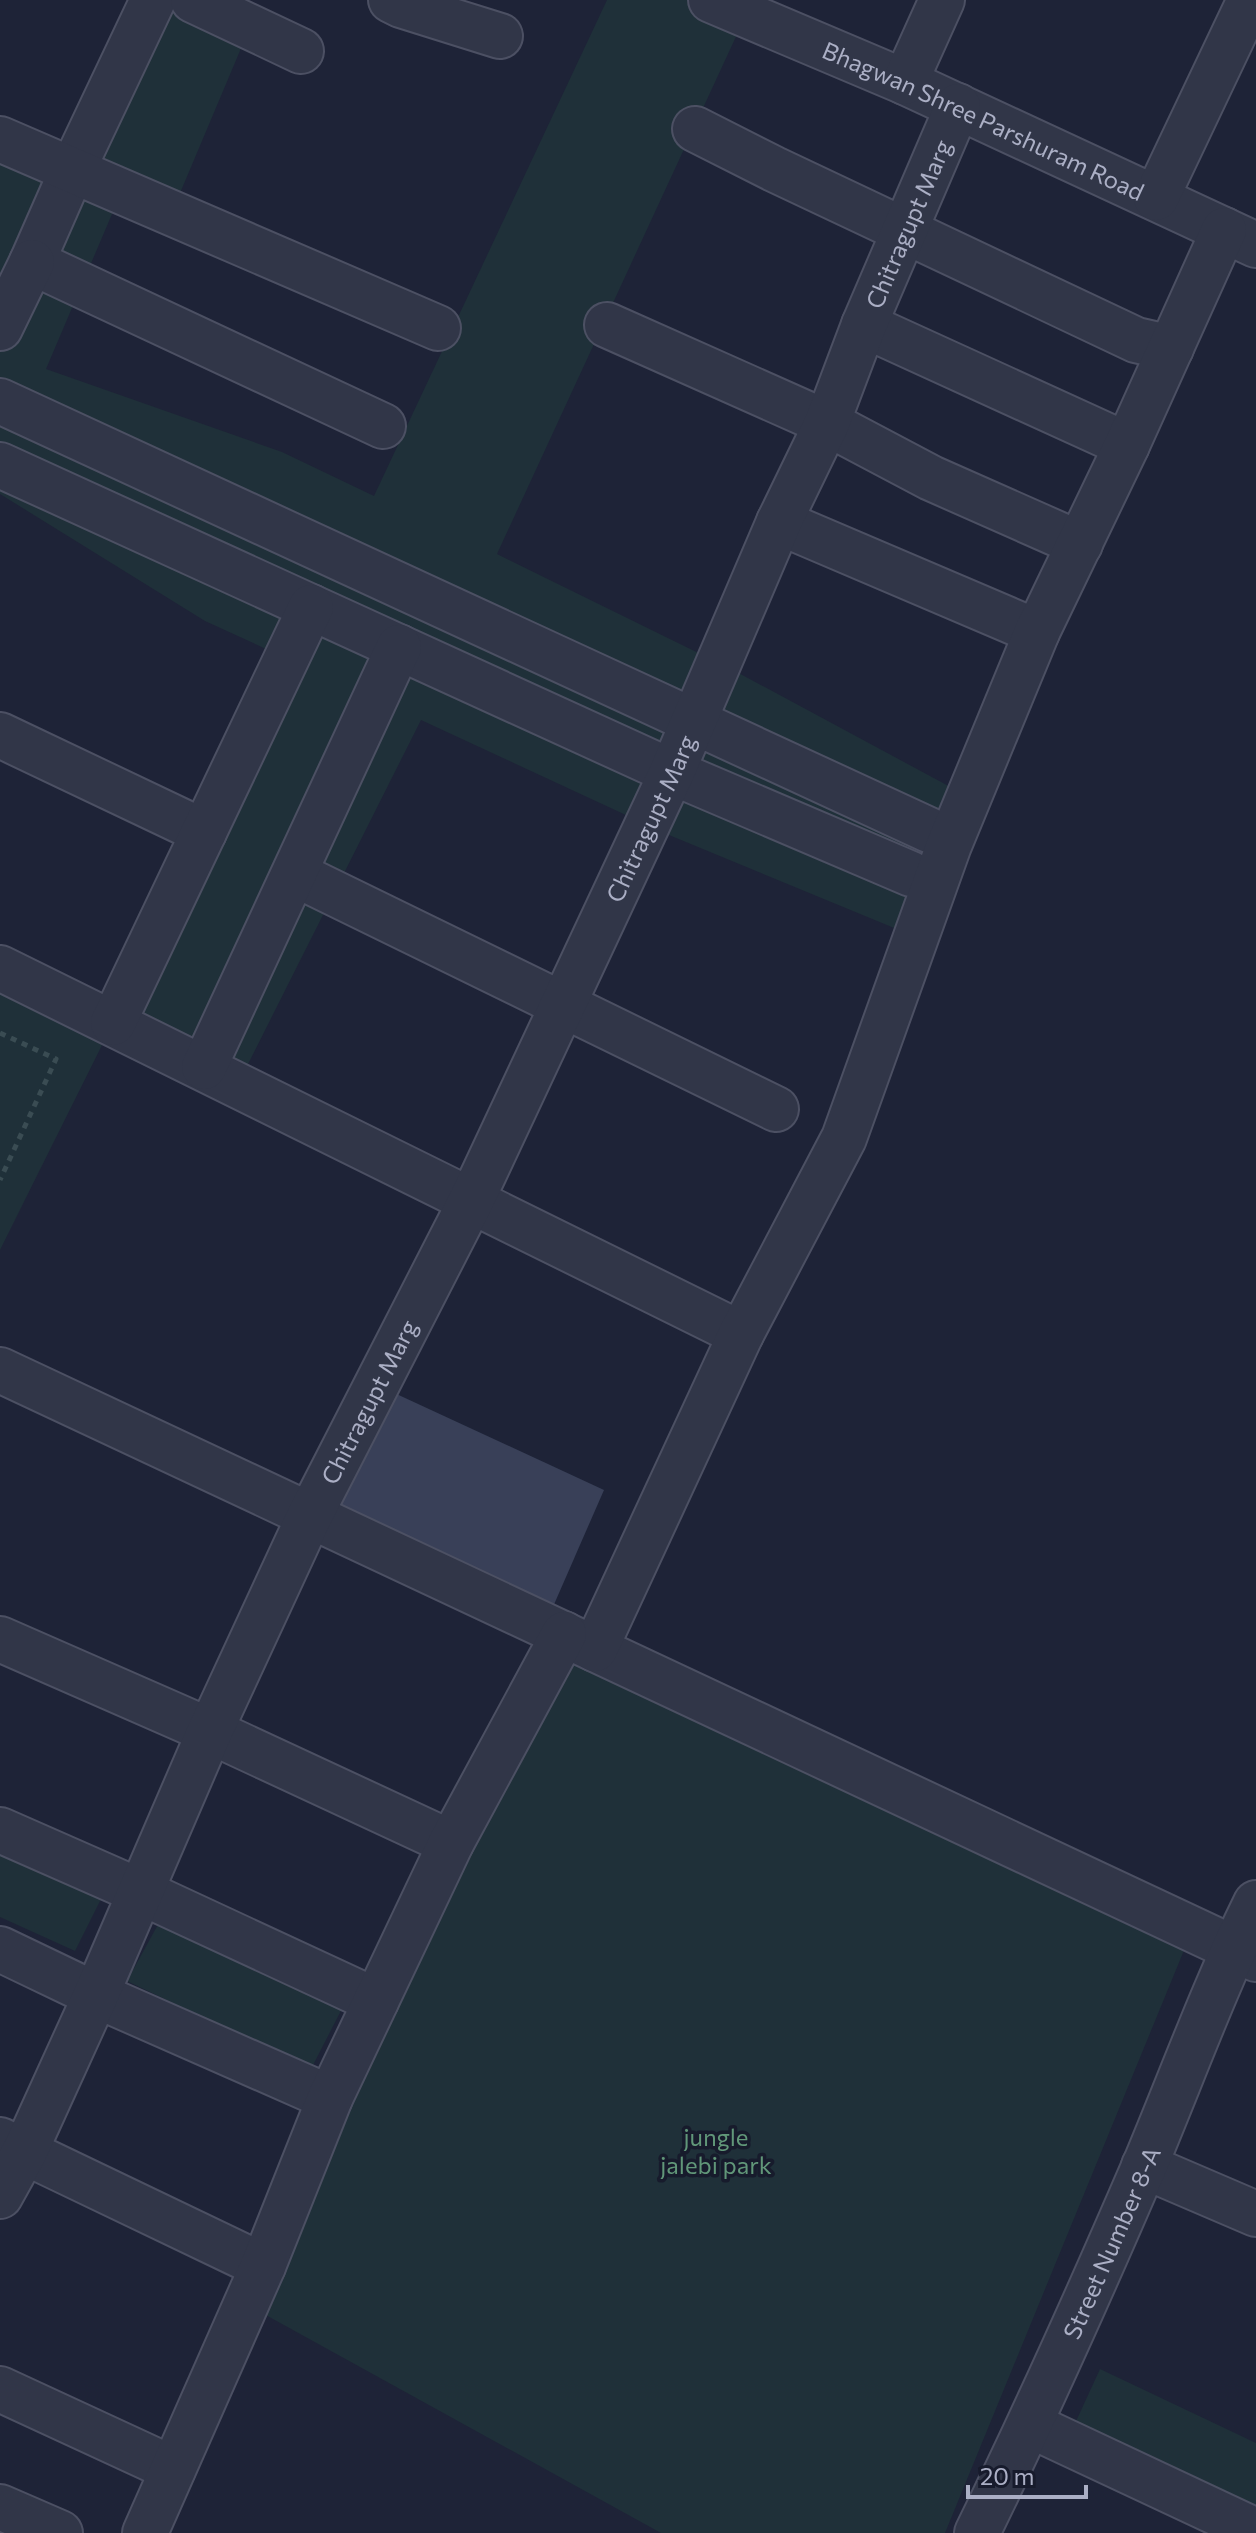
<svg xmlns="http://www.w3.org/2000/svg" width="1256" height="2533" font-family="Commissioner,sans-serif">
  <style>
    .green { fill: #1f3039 }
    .building { fill: #394058 }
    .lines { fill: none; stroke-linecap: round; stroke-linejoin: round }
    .minor-casing { stroke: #4c5063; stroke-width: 48 }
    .path { stroke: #3a4c53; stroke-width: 5; stroke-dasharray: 6 6; stroke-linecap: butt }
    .minor { stroke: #313648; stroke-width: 44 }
    .labels { text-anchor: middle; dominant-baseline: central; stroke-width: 7; stroke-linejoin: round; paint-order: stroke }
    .street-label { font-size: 24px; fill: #abafc5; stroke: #171b2c }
    .park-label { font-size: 24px; fill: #619779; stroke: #171b2c }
  </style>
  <rect width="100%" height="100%" fill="#1e2337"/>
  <path class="green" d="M171,0L250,27L167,224L118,200L46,369L282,452L374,496L607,0H714L746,15L497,554L733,670L969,797L916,937L669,835L421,720L238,1084L113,1023L0,1250V968L113,1023L299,664L205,621L0,494V141L78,176Z
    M575,1659L1187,1943L945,2533H661L246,2304L366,2042Z
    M0,1839L106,1889L75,1951L0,1917Z
    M166,1910L346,2001L311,2069L127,1981Z
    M1100,2369L1256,2443V2530L1066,2443Z"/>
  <path class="building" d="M377,1385L604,1490L545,1625L310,1515Z"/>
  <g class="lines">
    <defs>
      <g id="minor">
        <path d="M153,0L72,171L32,262L383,426"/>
        <path d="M193,0L301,51"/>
        <path d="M391,0L401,5L500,36"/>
        <path id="s1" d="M711,0L905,82L1256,245"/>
        <path d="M905,82L942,0"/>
        <path d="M695,129L774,169L1136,340L1171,348"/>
        <path d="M0,139L438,328"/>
        <path d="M1156,198L1250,0"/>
        <path d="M607,325L827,423L931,478L1080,544"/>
        <path d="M864,325L1127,445"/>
        <path d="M0,328L32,262"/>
        <path d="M0,401L929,830"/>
        <path d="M0,465L672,772L911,874"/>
        <path d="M779,522L1037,632"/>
        <path d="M0,735L204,832"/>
        <path d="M295,874L776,1109"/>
        <path d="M0,968L741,1334"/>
        <path d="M113,1023L311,607"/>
        <path d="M204,1067L399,647"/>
        <path d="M0,1370L1256,1959"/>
        <path d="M0,1639L210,1731L451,1843"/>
        <path d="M595,1649L741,1334L844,1138L949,845L1037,632L1127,445L1224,230"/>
        <path d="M0,1830L141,1892L376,2001"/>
        <path d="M0,1949L96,1995L330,2098"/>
        <path d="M0,2140L263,2266"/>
        <path d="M1144,2166L1256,2214"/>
        <path id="s2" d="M0,2196L25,2151L96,1995L210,1731L310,1515L472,1199L672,772L779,522L827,423L864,325L958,106"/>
        <path d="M0,2389L173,2469"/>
        <path d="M1030,2425L1256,2531"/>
        <path d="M0,2507L60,2533"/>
        <path d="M145,2533L263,2266L330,2098L451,1843L564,1634"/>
        <path id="s3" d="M977,2533C1036,2413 1091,2290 1144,2167C1181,2079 1214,1988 1256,1903"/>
      </g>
    </defs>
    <use href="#minor" class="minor-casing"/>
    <path class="path" d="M0,1033L56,1059L0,1180"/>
    <use href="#minor" class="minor"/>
  </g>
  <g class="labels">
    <g class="street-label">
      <text stroke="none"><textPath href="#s1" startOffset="298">Bhagwan Shree Parshuram Road</textPath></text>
      <text stroke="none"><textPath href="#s2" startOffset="2172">Chitragupt Marg</textPath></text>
      <text stroke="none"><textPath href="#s2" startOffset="1524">Chitragupt Marg</textPath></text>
      <text stroke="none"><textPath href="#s2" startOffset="876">Chitragupt Marg</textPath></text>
      <text stroke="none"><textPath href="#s3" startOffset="320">Street Number 8-A</textPath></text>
    </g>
    <g class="park-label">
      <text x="716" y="2136">jungle<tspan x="716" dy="28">jalebi park</tspan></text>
    </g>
  </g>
  <path d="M968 2485v12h118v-12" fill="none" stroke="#abafc5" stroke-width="4"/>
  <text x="980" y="2485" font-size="24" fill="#abafc5" stroke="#171b2c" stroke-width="6" paint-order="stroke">20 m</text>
</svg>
